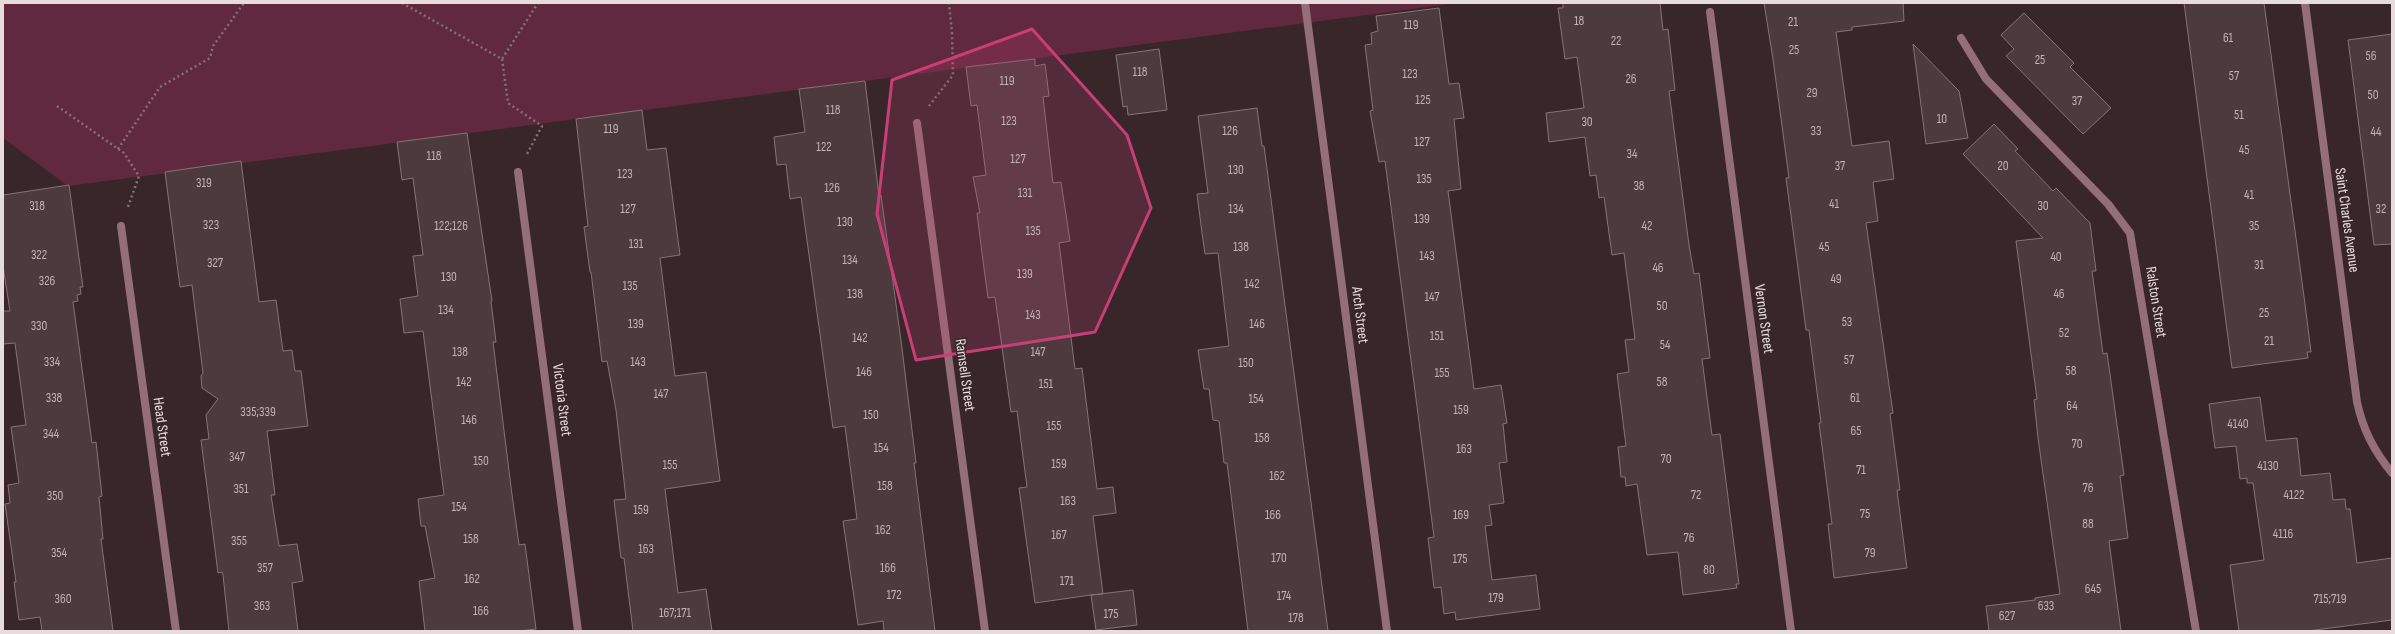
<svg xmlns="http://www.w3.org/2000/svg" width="2395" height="634" font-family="'Sofia Sans Condensed',sans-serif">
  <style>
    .green { fill: #61293d }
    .building { fill: #4c3a3f; stroke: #877278 }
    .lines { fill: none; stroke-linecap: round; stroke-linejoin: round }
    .path { stroke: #817276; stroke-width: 2.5; stroke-dasharray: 2 3; stroke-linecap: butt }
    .minor { stroke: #946e79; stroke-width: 8 }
    .marked { fill: #c93f75; fill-opacity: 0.2; stroke: #c93f75; stroke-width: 3; stroke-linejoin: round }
    .labels { text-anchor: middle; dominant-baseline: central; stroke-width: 3; stroke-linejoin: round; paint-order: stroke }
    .number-label { font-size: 13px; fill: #c0b3b6 }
    .street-label { font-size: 15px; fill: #e7dbde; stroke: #38262b }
  </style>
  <rect width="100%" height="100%" fill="#38262b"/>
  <path class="green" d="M3,3H1457L68,186L3,138Z"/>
  <path class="building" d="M1563,3H1660L1663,30L1668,29L1675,90L1669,91L1689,245L1694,274L1699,273L1710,358L1702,359L1712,435L1720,434L1739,584H1736L1737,588L1683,595L1678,552L1647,555L1637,484L1626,486L1625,477H1621L1618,447L1626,446L1617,374L1629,372L1625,340L1635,339L1624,253L1612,255L1604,197L1599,198L1596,175L1590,176L1585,137L1549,142L1546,113L1584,108L1577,57L1565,59L1558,8H1563Z
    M1764,3H1903L1904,21L1852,27V30L1836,32L1852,146L1889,141L1894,179L1873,182L1878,221L1866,223L1893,413L1890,414L1900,490H1897L1907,568L1834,578L1828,524H1832L1819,423H1821L1809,330H1806L1798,268L1786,178H1789L1773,59Z
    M2184,3H2264L2305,304L2311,352H2307L2308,358L2232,368Z
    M1439,8L1449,84L1459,83L1464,118L1454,119L1461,189L1448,191L1474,389L1501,385L1507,423L1503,424L1507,462L1499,463L1504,503L1489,505L1492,525L1485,526L1492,580L1536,575L1540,609L1456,620L1455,612L1444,614L1441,587L1434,588L1428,538L1434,537L1385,161L1379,162L1370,111L1373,110L1365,45L1372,44L1371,33L1378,31L1376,16Z
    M2024,13L2074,63L2070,67L2111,108L2083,134L2006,56L2014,49L2001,35Z
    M2392,34V244L2374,245L2348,40Z
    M1913,44L1959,91L1968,138L1926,144Z
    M1159,49L1167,110L1128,115L1127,106L1123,107L1116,55Z
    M1035,59V66L1045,64L1049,96L1043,97L1053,183L1061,182L1070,241L1059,243L1075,369L1082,368L1097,489L1113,487L1116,513L1093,516L1103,594L1091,595L1133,590L1137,625L1096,630L1091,595L1035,603L1019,488L1027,487L1017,411L1011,412L995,297L988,298L983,261L977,213H980L973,177L986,175L977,105L971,106L966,67Z
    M865,81L879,196L881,195L902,348L916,463H914L935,631H884L883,621L858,625L843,521L857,519L845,426L833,428L801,197L790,199L786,164L777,165L774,137L805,132L799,89Z
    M1257,108L1262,146H1264L1328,631H1248L1227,463H1224L1219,421L1213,420L1209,389H1204L1198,350L1229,346L1218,253L1205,254L1202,233L1197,194L1208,193L1198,116Z
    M642,110L647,150L666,148L680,255L660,258L675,376L706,372L720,481L665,489L678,593L706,589L712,631H633L624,558H621L614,500L626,499L616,410L607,361L602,362L591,272H590L584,227L588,226L576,119Z
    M1994,124L2018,149L2015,151L2053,191L2056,188L2090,223L2096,271H2092L2103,354L2107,353L2124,475L2120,476L2128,538L2109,541L2121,631H1989L1986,606L2035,600V598L2060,594L2038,438L2034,400L2037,399L2016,241L2043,238L1963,154Z
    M467,133L492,301H491L496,342H493L511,487L519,545L525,544L536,629L519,631H425L419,581L435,578L425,526H421L418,499L444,495L423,331L404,333L400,299L418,296L413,256L423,255L413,178L402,180L397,142Z
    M241,161L259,302L276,300L283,351L292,350L295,371H301L308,426L267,431L275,495H271L279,546L297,544L303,581L292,583L298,631H229L223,575L222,572L218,573L201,440L209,439L206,415L218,399L202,388L201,376L203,373L192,285L180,287L165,172Z
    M69,185L83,287H80L81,294L77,295L78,301L73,302L92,443L96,442L102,496L99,497L103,539H101L113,631H42L40,617L19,620L14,582H16L5,504L10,503L8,485L19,483L11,427L26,425L15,343L3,344V311H10L3,266V195Z
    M2260,397L2266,441L2297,438L2301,476L2330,473L2333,500L2345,499L2346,509H2350L2357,563L2392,558V620L2307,631H2239L2230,565L2264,560L2253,483H2247V478L2240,479L2236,446L2215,448L2209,404Z"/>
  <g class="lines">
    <path class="path" d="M402,3L502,59L538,3
      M502,59L508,103L542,126L527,154
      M57,106L124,153L139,176L128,207
      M929,106L953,75L952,33L949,3
      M118,149L160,87L210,58L213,46L244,3"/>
    <path class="minor" d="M1305,3L1387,631
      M2305,3L2357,402C2363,430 2374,451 2392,473
      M1710,12L1791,631
      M1961,38L1986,79L2108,204L2130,233L2196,631
      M917,123L985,631
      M518,172L578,631
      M121,226L176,631"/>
  </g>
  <path class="marked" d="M1032,29L1127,135L1151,208L1095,332L916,360L877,214L892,80Z"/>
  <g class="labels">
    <g class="number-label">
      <text x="1579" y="21">18</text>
      <text x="1793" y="22">21</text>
      <text x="1411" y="25">119</text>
      <text x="2228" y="38">61</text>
      <text x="1616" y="41">22</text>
      <text x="1794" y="50">25</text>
      <text x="2371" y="56">56</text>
      <text x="2040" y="60">25</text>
      <text x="1140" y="72">118</text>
      <text x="1410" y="74">123</text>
      <text x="2234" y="76">57</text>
      <text x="1631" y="79">26</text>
      <text x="1007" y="81">119</text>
      <text x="1812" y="93">29</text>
      <text x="2373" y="95">50</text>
      <text x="1423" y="100">125</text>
      <text x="2077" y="101">37</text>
      <text x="833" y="110">118</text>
      <text x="2239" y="115">51</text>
      <text x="1942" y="119">10</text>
      <text x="1009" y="121">123</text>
      <text x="1587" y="122">30</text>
      <text x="611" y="129">119</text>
      <text x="1230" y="131">126</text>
      <text x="1816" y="131">33</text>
      <text x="2376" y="132">44</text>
      <text x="1422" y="142">127</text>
      <text x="824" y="147">122</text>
      <text x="2244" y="150">45</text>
      <text x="1632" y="154">34</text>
      <text x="434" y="156">118</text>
      <text x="1018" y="159">127</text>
      <text x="1840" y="166">37</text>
      <text x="2003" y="166">20</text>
      <text x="1236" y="170">130</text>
      <text x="625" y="174">123</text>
      <text x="1424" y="179">135</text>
      <text x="204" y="183">319</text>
      <text x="1639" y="186">38</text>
      <text x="832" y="188">126</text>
      <text x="1025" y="193">131</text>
      <text x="2249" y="195">41</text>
      <text x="1834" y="204">41</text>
      <text x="37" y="206">318</text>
      <text x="2043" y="206">30</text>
      <text x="628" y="209">127</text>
      <text x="1236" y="209">134</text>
      <text x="2381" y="209">32</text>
      <text x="1422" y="219">139</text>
      <text x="845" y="222">130</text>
      <text x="211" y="225">323</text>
      <text x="451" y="226">122;126</text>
      <text x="1647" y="226">42</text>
      <text x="2254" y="226">35</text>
      <text x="1033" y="231">135</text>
      <text x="636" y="244">131</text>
      <text x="1241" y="247">138</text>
      <text x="1824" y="247">45</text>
      <text x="39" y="255">322</text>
      <text x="1427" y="256">143</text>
      <text x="2056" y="257">40</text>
      <text x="850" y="260">134</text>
      <text x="215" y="263">327</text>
      <text x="2259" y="265">31</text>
      <text x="1658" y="268">46</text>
      <text x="1025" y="274">139</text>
      <text x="449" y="277">130</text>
      <text x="1836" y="279">49</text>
      <text x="47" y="281">326</text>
      <text x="1252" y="284">142</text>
      <text x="630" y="286">135</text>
      <text x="855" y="294">138</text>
      <text x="2059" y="294">46</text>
      <text x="1432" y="297">147</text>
      <text x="1662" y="306">50</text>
      <text x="446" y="310">134</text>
      <text x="2264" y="313">25</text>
      <text x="1033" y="315">143</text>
      <text x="1847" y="322">53</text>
      <text x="636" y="324">139</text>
      <text x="1257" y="324">146</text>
      <text x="39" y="326">330</text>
      <text x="2064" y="333">52</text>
      <text x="1437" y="336">151</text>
      <text x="860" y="338">142</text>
      <text x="2269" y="341">21</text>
      <text x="1665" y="345">54</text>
      <text x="460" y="352">138</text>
      <text x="1038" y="352">147</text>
      <text x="1849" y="360">57</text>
      <text x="52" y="362">334</text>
      <text x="638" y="362">143</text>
      <text x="1246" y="363">150</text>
      <text x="2071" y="371">58</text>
      <text x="864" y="372">146</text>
      <text x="1442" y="373">155</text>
      <text x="464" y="382">142</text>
      <text x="1662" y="382">58</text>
      <text x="1046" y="384">151</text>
      <text x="661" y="394">147</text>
      <text x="54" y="398">338</text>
      <text x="1855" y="398">61</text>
      <text x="1256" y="399">154</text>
      <text x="2072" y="406">64</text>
      <text x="1461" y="410">159</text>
      <text x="258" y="412">335;339</text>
      <text x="871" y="415">150</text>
      <text x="469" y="420">146</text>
      <text x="2238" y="424">4140</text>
      <text x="1054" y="426">155</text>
      <text x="1856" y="431">65</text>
      <text x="51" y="434">344</text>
      <text x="1262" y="438">158</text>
      <text x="2077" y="444">70</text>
      <text x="881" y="448">154</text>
      <text x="1464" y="449">163</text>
      <text x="237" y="457">347</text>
      <text x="1666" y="459">70</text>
      <text x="481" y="461">150</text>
      <text x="1059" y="464">159</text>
      <text x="670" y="465">155</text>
      <text x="2268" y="466">4130</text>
      <text x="1861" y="470">71</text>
      <text x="1277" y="476">162</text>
      <text x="885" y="486">158</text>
      <text x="2088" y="488">76</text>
      <text x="241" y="489">351</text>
      <text x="1696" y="495">72</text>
      <text x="2294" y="495">4122</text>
      <text x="55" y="496">350</text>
      <text x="1068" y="501">163</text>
      <text x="459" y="507">154</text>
      <text x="641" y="510">159</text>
      <text x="1865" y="514">75</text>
      <text x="1273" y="515">166</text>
      <text x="1461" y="515">169</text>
      <text x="2088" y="524">88</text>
      <text x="883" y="530">162</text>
      <text x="2283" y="534">4116</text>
      <text x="1059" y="535">167</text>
      <text x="1689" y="538">76</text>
      <text x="471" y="539">158</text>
      <text x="239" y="541">355</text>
      <text x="646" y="549">163</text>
      <text x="59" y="553">354</text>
      <text x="1870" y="553">79</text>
      <text x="1279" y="558">170</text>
      <text x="1460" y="559">175</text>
      <text x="265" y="568">357</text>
      <text x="888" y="568">166</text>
      <text x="1709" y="570">80</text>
      <text x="472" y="579">162</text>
      <text x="1067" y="581">171</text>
      <text x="2093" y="589">645</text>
      <text x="894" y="595">172</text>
      <text x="1284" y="596">174</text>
      <text x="1496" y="598">179</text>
      <text x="63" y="599">360</text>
      <text x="2330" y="599">715;719</text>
      <text x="262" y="606">363</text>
      <text x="2046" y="606">633</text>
      <text x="481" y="611">166</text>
      <text x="675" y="613">167;171</text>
      <text x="1111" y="614">175</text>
      <text x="2007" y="616">627</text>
      <text x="1296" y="618">178</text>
    </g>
    <g class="street-label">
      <text transform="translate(2347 220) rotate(82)">Saint Charles Avenue</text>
      <text transform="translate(2156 302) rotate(81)">Ralston Street</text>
      <text transform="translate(1360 315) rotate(83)">Arch Street</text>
      <text transform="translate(1764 319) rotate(82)">Vernon Street</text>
      <text transform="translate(965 375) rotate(82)">Ramsell Street</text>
      <text transform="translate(562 400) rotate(83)">Victoria Street</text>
      <text transform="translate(162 427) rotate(82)">Head Street</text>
    </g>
  </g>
  <rect width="2395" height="634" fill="none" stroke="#e7dbde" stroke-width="8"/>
</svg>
